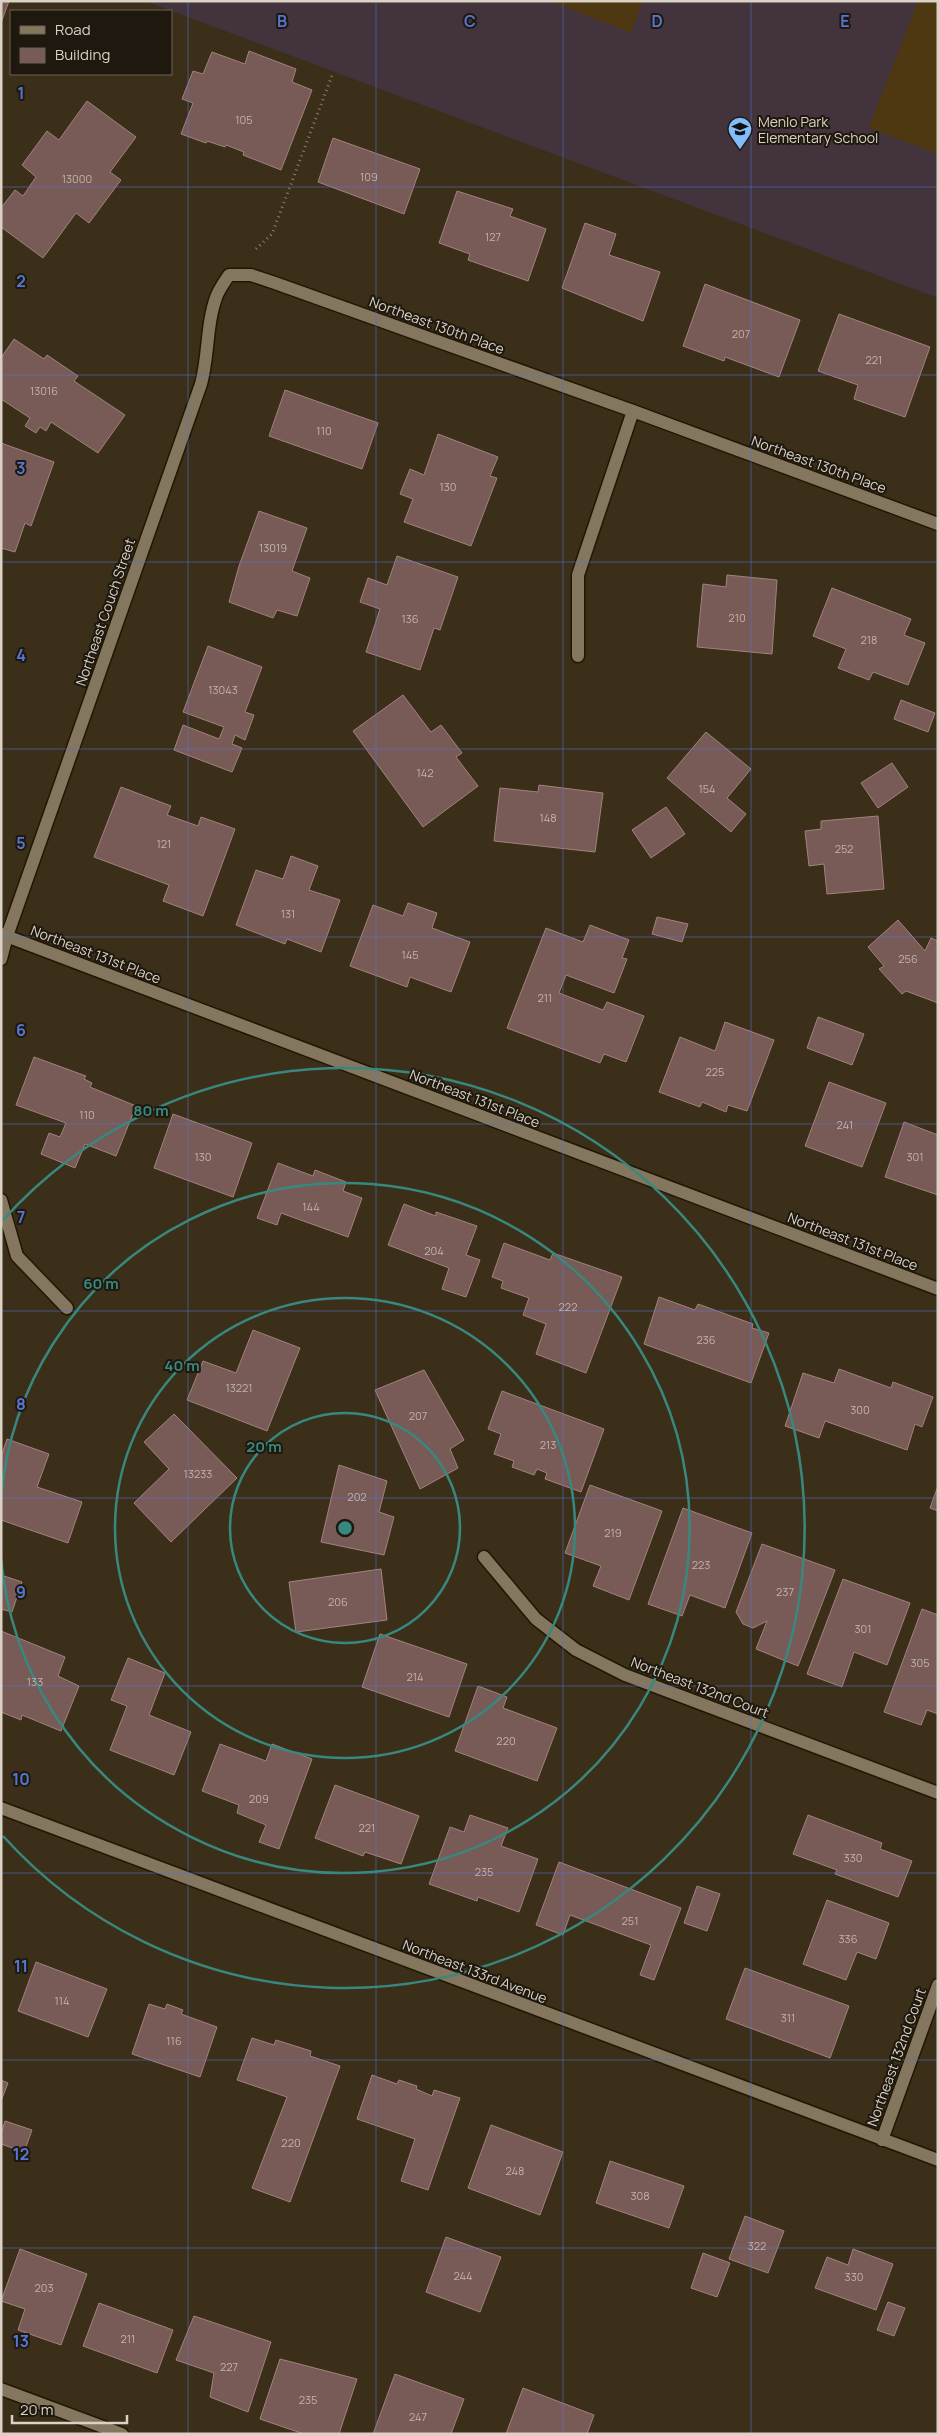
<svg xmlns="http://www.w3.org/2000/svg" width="939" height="2435" font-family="Manrope,sans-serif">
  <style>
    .education { fill: #43333d }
    .grass { fill: #4d3811 }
    .building { fill: #785a57; stroke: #a2827e }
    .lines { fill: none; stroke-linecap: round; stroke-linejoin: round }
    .minor-casing { stroke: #221702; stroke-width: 15 }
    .path { stroke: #8a806f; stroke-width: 3; stroke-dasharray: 1 4; stroke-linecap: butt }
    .minor { stroke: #85775f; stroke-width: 12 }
    .grid { fill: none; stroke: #5676d2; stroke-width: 1; stroke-opacity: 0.55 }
    .ring { fill: none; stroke: #38887f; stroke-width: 2.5 }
    .labels { text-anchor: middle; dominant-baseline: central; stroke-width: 4; stroke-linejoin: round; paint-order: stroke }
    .number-label { font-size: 11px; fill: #c2b4aa }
    .poi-label { font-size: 14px; fill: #dad2c5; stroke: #1e180e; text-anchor: start }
    .street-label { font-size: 14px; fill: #dad2c5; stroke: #1e180e }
    .grid-label { font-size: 16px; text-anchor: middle; font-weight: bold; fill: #5676d2; stroke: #1e180e; stroke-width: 4; stroke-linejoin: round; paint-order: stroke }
    .centre { fill: #38887f; stroke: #1e180e; stroke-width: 2.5 }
    .ring-label { font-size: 15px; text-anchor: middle; font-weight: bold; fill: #38887f; stroke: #1e180e; stroke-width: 4; stroke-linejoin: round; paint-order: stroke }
  </style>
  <rect width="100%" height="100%" fill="#3b2f19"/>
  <path class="education" d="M145,1H938V298Z"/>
  <path class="grass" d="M550,1H643L631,33Z
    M918,1H938V154L869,128Z"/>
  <path class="building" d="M1,1H9L1,23Z
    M249,51L296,69L292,82L312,90L281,170L243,155L244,152L226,145L225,147L207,141L206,143L181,134L193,103L182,99L193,71L203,74L212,52L245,64Z
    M87,101L136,137L110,172L121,180L89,223L76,213L43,258L1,227V208L15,190L23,196L36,177L22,165L47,131L59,140Z
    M333,138L420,169L404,214L318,182Z
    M457,191L513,209L510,216L546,229L528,281L468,260L470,254L439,243Z
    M585,223L616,234L609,255L660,272L643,321L562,288Z
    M705,284L800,320L779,377L725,357L724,361L683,346Z
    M839,314L930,347L905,417L854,399L858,385L818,371Z
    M14,339L44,359L47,355L78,376L74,381L125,415L98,453L51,422L46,431L40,427L36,433L25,426L30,418L1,399V358Z
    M285,390L378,423L362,469L269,436Z
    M438,434L498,457L490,476L497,478L471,546L404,522L413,499L400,494L410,469L424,475Z
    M1,443L54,462L31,526L25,523L15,552L1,548Z
    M259,511L307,528L292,571L310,578L297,616L277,610L273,618L229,602L239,566Z
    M397,556L458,577L440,630L434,628L420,670L366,652L380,609L360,602L368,578L387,585Z
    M727,575L777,580L772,654L697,647L703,584L726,587Z
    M832,588L911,619L904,635L925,643L908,685L873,672L869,680L838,668L846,649L813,636Z
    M208,646L262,667L245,712L254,715L245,740L235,735L232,744L242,748L232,772L174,750L183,725L219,739L224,727L183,712Z
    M403,695L431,732L441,725L462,753L456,757L478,786L423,827L353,731Z
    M901,700L935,713L928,732L894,719Z
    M706,732L751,769L727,798L746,814L731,832L667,778Z
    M892,763L908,787L878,808L861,783Z
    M539,785L603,793L595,852L494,841L500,788L538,792Z
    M121,787L171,806L167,815L198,826L201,817L235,829L203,916L163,901L169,885L94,857Z
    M666,807L685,834L651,858L632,830Z
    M878,816L884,889L827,894L824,864L809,866L805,831L821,829V821Z
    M291,856L318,866L309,890L340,900L321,952L287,939L285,944L236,925L256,870L283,879Z
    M408,903L437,913L432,928L470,942L451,992L410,977L407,987L350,966L373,905L403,916Z
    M657,917L688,924L682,942L652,934Z
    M898,920L925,951L931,938L938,941V1003L906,991L902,994L879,969L884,966L868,947Z
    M590,925L629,940L622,958L627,959L614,993L566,975L559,993L603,1010L607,1002L644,1016L626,1062L604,1054L600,1063L507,1028L546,928L583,942Z
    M818,1017L864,1034L852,1065L807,1048Z
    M725,1022L774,1040L747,1111L728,1105L726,1112L702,1102L700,1107L659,1092L680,1037L715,1051Z
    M34,1057L86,1076L84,1079L92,1083L90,1087L136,1106L116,1156L85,1144L75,1168L41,1154L49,1133L60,1137L66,1123L16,1105Z
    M829,1082L886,1103L862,1167L805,1146Z
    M173,1114L252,1143L233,1197L154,1168Z
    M904,1122L938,1135V1195L885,1177Z
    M278,1163L313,1176L315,1170L346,1182L343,1191L362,1198L348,1237L281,1213L277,1225L257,1218Z
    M404,1204L436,1216V1212L477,1226L466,1255L480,1260L466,1297L442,1289L449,1268L388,1245Z
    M504,1243L550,1260L553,1253L622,1277L586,1373L536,1354L546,1324L523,1315L529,1298L501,1288L503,1281L492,1277Z
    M659,1297L695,1310L698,1304L753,1324L752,1328L769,1333L751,1383L644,1344Z
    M253,1330L300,1348L267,1431L187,1400L203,1361L236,1373Z
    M839,1369L891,1388L893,1382L933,1397L922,1427L915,1424L907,1450L825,1421L819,1438L785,1426L803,1373L834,1383Z
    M424,1370L464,1440L450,1449L458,1468L420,1489L375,1390Z
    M502,1391L604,1429L581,1492L545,1479L547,1473L537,1469L534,1475L512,1467L514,1461L494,1454L501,1434L488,1429Z
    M174,1414L237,1478L171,1542L134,1503L169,1469L144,1442Z
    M7,1439L49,1454L37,1487L82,1502L68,1543L1,1520V1457Z
    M339,1465L387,1481L379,1512L394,1517L384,1555L321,1542Z
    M590,1485L662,1511L629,1600L593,1586L601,1566L565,1553Z
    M938,1486V1511L930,1508Z
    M683,1508L752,1533L725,1608L690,1595L682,1616L648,1604Z
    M762,1544L835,1570L798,1666L756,1649L767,1621L753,1628L743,1624L736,1612Z
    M381,1569L387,1620L296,1632L289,1582Z
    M4,1576L22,1582L12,1612L1,1609V1583Z
    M843,1579L910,1603L887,1665L854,1652L842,1687L807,1674Z
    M922,1609L938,1615V1714L927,1710L921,1725L884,1712Z
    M1,1631L65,1657L58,1676L79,1686L61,1731L22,1715L21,1720L1,1712Z
    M380,1634L467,1664L449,1717L362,1687Z
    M128,1658L165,1673L149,1715L191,1732L174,1775L110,1750L127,1706L111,1700Z
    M478,1686L507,1697L503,1708L557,1728L537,1781L455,1751Z
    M220,1744L266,1761L272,1744L312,1759L279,1849L259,1842L266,1825L237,1813L239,1805L202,1791Z
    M335,1785L419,1816L401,1864L365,1852L363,1856L315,1838Z
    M470,1815L508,1828L501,1846L538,1859L519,1912L478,1897L477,1901L429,1884L450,1827L464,1832Z
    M808,1815L882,1843L880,1849L912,1861L898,1897L835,1874L837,1870L793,1854Z
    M559,1862L681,1908L654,1980L640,1975L651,1945L570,1915L563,1935L536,1925Z
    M697,1886L720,1894L707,1931L684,1923Z
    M827,1900L889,1923L876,1959L857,1952L846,1980L803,1964Z
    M36,1962L107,1989L88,2037L18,2011Z
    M745,1968L849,2006L830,2058L726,2019Z
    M149,2004L165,2009L167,2004L183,2010L181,2014L217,2027L200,2077L132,2054Z
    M252,2038L274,2045L276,2040L311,2051L310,2056L340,2066L290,2202L252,2188L287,2097L237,2080Z
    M372,2075L397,2084L399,2080L417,2086L416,2089L432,2096L434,2090L460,2098L428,2190L401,2181L415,2139L357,2119Z
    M1,2080L8,2083L1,2101Z
    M5,2121L32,2130L24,2152L1,2144V2134Z
    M491,2125L563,2152L540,2215L468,2188Z
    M610,2161L684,2186L669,2228L596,2203Z
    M745,2216L784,2231L768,2273L729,2259Z
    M446,2237L501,2257L480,2312L426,2292Z
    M20,2249L87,2274L61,2345L18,2330L25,2309L1,2301Z
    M853,2249L893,2264L876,2310L815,2288L827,2257L848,2265Z
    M703,2253L730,2263L717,2297L691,2288Z
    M888,2302L905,2308L894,2336L877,2330Z
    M99,2303L173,2330L157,2373L83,2346Z
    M194,2316L271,2342L248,2412L210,2397L214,2373L176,2360Z
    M280,2359L357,2379L339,2434H304L260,2419Z
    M395,2374L464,2399L451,2434H373Z
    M523,2388L594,2415L587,2434H506Z"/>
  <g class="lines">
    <defs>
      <path id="minor" d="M578,656V575L633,411
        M1,934L938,1289
        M1,959L7,936L201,384C209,355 206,323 217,295C220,288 225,281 229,275H251L275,283L633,411L938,524
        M1,1200L17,1256L67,1308
        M484,1557L536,1619L576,1650L625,1675L938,1793
        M1,1808L938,2160
        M882,2140L938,1985
        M1,2389L122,2434"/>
    </defs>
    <use href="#minor" class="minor-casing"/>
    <path class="path" d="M256,249L272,234L333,73"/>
    <use href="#minor" class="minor"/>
  </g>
  <path class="grid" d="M188,1V2434M376,1V2434M563,1V2434M751,1V2434M1,187H938M1,375H938M1,562H938M1,749H938M1,937H938M1,1124H938M1,1311H938M1,1498H938M1,1686H938M1,1873H938M1,2060H938M1,2248H938"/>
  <g class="ring">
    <circle cx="345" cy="1528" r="115"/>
    <circle cx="345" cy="1528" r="230"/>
    <path d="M1 1498A345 345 0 1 1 1 1558"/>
    <path d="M3 1220A460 460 0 1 1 3 1836"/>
  </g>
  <defs>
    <symbol id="school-pin" viewBox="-11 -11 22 30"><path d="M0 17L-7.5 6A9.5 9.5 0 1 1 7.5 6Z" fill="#80bdfa" stroke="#1e180e"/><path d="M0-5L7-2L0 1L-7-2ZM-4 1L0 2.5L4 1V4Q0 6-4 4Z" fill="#111"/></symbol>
  </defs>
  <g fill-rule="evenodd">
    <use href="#school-pin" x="726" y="115" width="28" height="38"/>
  </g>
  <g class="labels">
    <g class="number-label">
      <text x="244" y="119">105</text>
      <text x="369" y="176">109</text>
      <text x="77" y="178">13000</text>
      <text x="493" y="236">127</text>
      <text x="741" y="333">207</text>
      <text x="874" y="359">221</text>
      <text x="44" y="390">13016</text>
      <text x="324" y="430">110</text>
      <text x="448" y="486">130</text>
      <text x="273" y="547">13019</text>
      <text x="737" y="617">210</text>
      <text x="410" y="618">136</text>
      <text x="869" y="639">218</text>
      <text x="223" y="689">13043</text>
      <text x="425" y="772">142</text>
      <text x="707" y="788">154</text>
      <text x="548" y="817">148</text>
      <text x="164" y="843">121</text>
      <text x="844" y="848">252</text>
      <text x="288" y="913">131</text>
      <text x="410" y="954">145</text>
      <text x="908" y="958">256</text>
      <text x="545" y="997">211</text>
      <text x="715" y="1071">225</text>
      <text x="87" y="1114">110</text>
      <text x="845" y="1124">241</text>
      <text x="203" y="1156">130</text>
      <text x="915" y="1156">301</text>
      <text x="311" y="1206">144</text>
      <text x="434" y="1250">204</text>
      <text x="568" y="1306">222</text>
      <text x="706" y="1339">236</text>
      <text x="239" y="1387">13221</text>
      <text x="860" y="1409">300</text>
      <text x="418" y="1415">207</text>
      <text x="548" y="1444">213</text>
      <text x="198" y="1473">13233</text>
      <text x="357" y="1496">202</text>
      <text x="613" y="1532">219</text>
      <text x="701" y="1564">223</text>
      <text x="785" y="1591">237</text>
      <text x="338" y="1601">206</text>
      <text x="863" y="1628">301</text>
      <text x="920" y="1662">305</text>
      <text x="415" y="1676">214</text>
      <text x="35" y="1681">133</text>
      <text x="506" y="1740">220</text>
      <text x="259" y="1798">209</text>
      <text x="367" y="1827">221</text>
      <text x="853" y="1857">330</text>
      <text x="484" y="1871">235</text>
      <text x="630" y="1920">251</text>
      <text x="848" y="1938">336</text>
      <text x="62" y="2000">114</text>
      <text x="788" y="2017">311</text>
      <text x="174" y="2040">116</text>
      <text x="291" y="2142">220</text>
      <text x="515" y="2170">248</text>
      <text x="640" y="2195">308</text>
      <text x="757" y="2245">322</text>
      <text x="463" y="2275">244</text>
      <text x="854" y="2276">330</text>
      <text x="44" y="2287">203</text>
      <text x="128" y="2338">211</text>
      <text x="229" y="2366">227</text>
      <text x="308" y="2399">235</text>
      <text x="418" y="2416">247</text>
    </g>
    <g class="poi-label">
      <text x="758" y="121">Menlo Park<tspan x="758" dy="16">Elementary School</tspan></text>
    </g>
    <g class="street-label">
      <text transform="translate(437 325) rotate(20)">Northeast 130th Place</text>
      <text transform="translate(819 464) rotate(20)">Northeast 130th Place</text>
      <text transform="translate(105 612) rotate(-71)">Northeast Couch Street</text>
      <text transform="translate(96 954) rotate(21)">Northeast 131st Place</text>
      <text transform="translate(475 1098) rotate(21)">Northeast 131st Place</text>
      <text transform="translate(853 1241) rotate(21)">Northeast 131st Place</text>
      <text transform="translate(700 1687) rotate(21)">Northeast 132nd Court</text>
      <text transform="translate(475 1971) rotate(21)">Northeast 133rd Avenue</text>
      <text transform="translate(896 2057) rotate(-70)">Northeast 132nd Court</text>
    </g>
  </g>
  <g class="grid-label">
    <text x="282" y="27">B</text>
    <text x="470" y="27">C</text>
    <text x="657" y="27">D</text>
    <text x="845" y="27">E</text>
    <text x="21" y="99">1</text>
    <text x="21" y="287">2</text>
    <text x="21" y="474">3</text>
    <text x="21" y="661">4</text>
    <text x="21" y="849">5</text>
    <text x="21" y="1036">6</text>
    <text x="21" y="1223">7</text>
    <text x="21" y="1410">8</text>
    <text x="21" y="1598">9</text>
    <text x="21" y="1785">10</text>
    <text x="21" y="1972">11</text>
    <text x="21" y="2160">12</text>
    <text x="21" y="2347">13</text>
  </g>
  <circle cx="345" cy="1528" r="8" class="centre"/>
  <g class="ring-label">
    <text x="151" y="1116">80 m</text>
    <text x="101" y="1289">60 m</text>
    <text x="182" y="1371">40 m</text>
    <text x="264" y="1452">20 m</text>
  </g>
  <rect width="939" height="2435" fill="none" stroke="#dad2c5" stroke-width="5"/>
  <rect x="10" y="10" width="162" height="65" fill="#1e180e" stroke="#696257"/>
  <rect x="20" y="26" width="25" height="8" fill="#85775f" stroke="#696257"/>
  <text x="55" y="35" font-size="15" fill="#dad2c5">Road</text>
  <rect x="20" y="48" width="25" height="15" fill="#785a57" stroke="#696257"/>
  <text x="55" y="60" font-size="15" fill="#dad2c5">Building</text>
  <path d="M12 2415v8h115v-8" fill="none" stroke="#dad2c5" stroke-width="2.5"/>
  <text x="20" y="2415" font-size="15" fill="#dad2c5" stroke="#1e180e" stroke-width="4" paint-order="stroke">20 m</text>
</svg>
